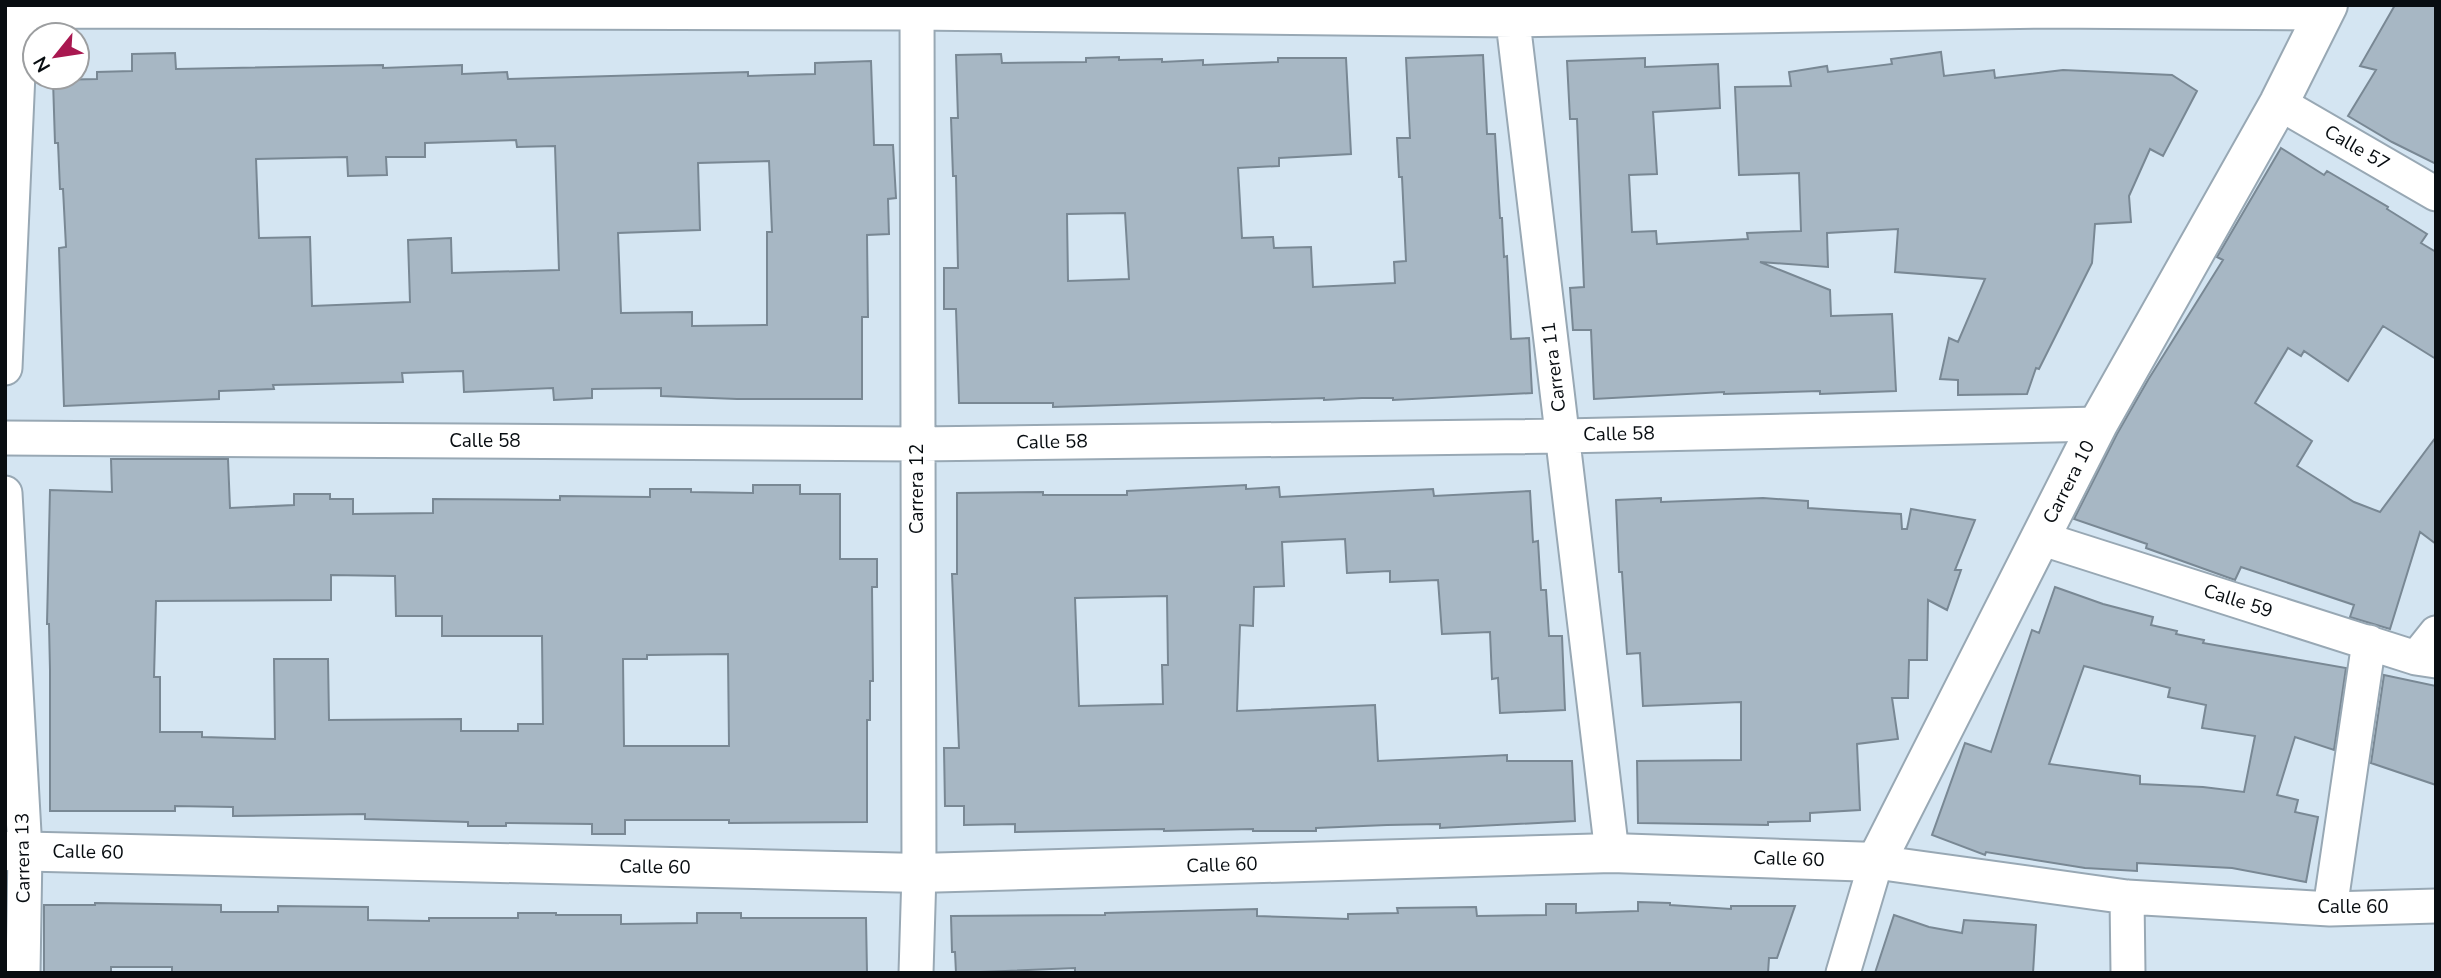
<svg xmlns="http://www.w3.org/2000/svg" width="2441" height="978" font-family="'Nunito Sans',sans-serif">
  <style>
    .building { fill: #a7b7c4; stroke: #798894; stroke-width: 2; fill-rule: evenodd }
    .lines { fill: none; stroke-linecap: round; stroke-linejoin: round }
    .street-casing { stroke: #98a8b4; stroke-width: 37 }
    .secondary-casing { stroke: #98a8b4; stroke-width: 42 }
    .street { stroke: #fff; stroke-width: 33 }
    .secondary { stroke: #fff; stroke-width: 38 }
    .labels { text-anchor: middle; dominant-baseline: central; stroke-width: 6; stroke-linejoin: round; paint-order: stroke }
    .street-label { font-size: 19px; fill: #080d11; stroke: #fff }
  </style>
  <rect width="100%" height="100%" fill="#d4e5f2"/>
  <path class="building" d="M2395,5H2436V164L2392,142L2348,116L2376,70L2360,66Z
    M1941,52L1944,76L1994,70L1995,78L2063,70L2172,75L2197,91L2163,156L2150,149L2129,196L2131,222L2095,224L2092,263L2039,369L2036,368L2027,394L1958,395V380L1940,379L1949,338L1958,342L1985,279L1895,272L1898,229L1827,233L1828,267L1760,262L1830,290L1831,316L1892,314L1896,391L1820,394V391L1724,394V392L1594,399L1591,330H1573L1570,288L1584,287L1577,119H1570L1567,61L1645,58V67L1718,64L1720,108L1653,112L1657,174L1629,175L1632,232L1656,231L1657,244L1748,239L1747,233L1801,231L1799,173L1739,175L1735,87L1791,86L1789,72L1827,66L1828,72L1892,64L1891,59Z
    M175,53L176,69L383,65V68L462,65V74L507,72L508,79L748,72V76L815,74V63L871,61L874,145H893L896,198L888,199L889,234L867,235L868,317H862V399H737L661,396V388L592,389V398L554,400L553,388L464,392L463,371L402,373L403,382L273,385L274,389L219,391V399L64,406L59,248L66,247L63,189H60L58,143H55L53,80L97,79V72L132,71V54ZM516,140L517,147L555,146L559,270L452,273L451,238L408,240L410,302L312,306L310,237L259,238L256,159L347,157L348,176L387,175L386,157H425V143ZM769,161L772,232H767V325L692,326V312L621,313L618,233L700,230L698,163Z
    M1001,54L1002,63L1086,62V58L1119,57V60L1162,59V62L1203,60V65L1278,62V58H1346L1351,154L1279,158V166L1238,168L1242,238L1273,237L1274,248L1311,247L1313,287L1395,283L1394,262L1406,261L1402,177H1399L1397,138H1410L1406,58L1483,55L1487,134H1495L1500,218H1502L1504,257L1507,256L1511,339L1529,338L1532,393L1393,400V398H1362L1324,400V398L1086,406L1053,407V403H959L956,309H944V268H958L956,176H953L951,118H958L956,55ZM1125,213L1129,279L1068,281L1067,214Z
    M2281,148L2324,175L2327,171L2388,207L2387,209L2427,234L2421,243L2436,252V359L2383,326L2348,381L2304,351L2301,356L2288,348L2255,403L2312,441L2297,466L2354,502L2380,512L2436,437V544L2420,532L2390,629L2350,617L2354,605L2241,567L2235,580L2146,548L2147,544L2074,519L2117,434L2148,380L2223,260L2217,257Z
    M111,459H228L230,508L294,505V494H330V499H353V514L433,513V499L560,500V496L650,497V489H691V492L753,493V485H800V494H840V559H877V587H872L873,681H870V720H867V822L729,823V820H625V834H592V824L506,823V826H468V822L365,819V814L233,816V807L175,806V811H50V670L49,624H47L50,490L112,492ZM331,575L395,576L396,616H442V636H542L543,724H518V731H461V719L329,720L328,659H274L275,739L202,737V732H160V677H154L156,601L331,600ZM728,654L729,746H624L623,659H647V655Z
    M1246,485V489L1279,487L1280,497L1433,489L1434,496L1530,491L1533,542L1538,541L1541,590H1546L1549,636H1562L1565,710L1500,713L1498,678L1492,679L1490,632L1442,634L1438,580L1390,582V571L1347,573L1345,539L1282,542L1284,586L1254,587L1253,626L1240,625L1237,711L1375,705L1378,761L1507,755V761H1572L1575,821L1440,828V824L1387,825L1316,828V831H1253V829L1164,831V829L1015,832V824L964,825V806H945L944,748H959L952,574H957V493L1043,492V495H1127V491ZM1167,596L1168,665H1162L1163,704L1079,706L1075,598Z
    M1661,498V502L1763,498L1808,501V508L1901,514L1902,529H1907L1911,509L1975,520L1955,570H1961L1947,610L1928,600L1927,660H1909L1908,698H1892L1898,739L1857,744L1860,810L1810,813V821L1768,822V825L1638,823L1637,761L1741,760V702L1643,706L1640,653L1627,654L1622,572H1619L1616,500Z
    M2055,587L2103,604L2153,617L2151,625L2177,631L2176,634L2204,640L2203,643L2346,668L2334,750L2295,737L2277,795L2298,800L2295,812L2318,817L2306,882L2232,868L2137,863V871L2085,868L1986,852L1985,855L1932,835L1965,743L1991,752L2032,630L2039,633ZM2084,666L2170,688L2168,697L2206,705L2202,728L2255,736L2244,792L2203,787L2140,784V776L2049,764Z
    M2384,675L2436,686V785L2371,763Z
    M1638,902L1670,903V905L1731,909V906H1795L1777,958H1769L1768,973H1075V968L956,973L955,952H952L951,916L1105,915V913L1257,909V916L1348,919V914L1398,913L1397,908L1476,907L1477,916L1546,915V904H1576V913L1638,911Z
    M95,903L221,905V912H278V906L368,907V920L429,921V918H518V913H556V915H621V924L697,923V913H741V918H866L867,973H172V967H111V973H44V905H95Z
    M1894,915L1929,927L1962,933L1964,920L2036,925L2033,973H1875Z"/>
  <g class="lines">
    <defs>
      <path id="street" d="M1511,5L1612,853
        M5,11L916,13L1513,20L2046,11L2324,13
        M2279,103L2436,194
        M5,368L21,5
        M5,438L917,444L1563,436L2098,424
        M5,493L25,851L23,973
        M2040,538L2416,658L2436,661
        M2416,658L2436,633
        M2127,897L2128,973
        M2330,909L2369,642
        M916,973L919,873L917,5
        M1843,973L1876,862L2127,897L2330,909L2436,906"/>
      <path id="secondary" d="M5,851L919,873L1612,853L1876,862L2098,424L2279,103L2328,5"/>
    </defs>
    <use href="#street" class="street-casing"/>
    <use href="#secondary" class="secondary-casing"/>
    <use href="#street" class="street"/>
    <use href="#secondary" class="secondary"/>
  </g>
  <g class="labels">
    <g class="street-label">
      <text transform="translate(2357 148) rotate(30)">Calle 57</text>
      <text transform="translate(1554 367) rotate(-97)">Carrera 11</text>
      <text transform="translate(1619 434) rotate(-1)">Calle 58</text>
      <text x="485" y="441">Calle 58</text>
      <text transform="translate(1052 442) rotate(-1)">Calle 58</text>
      <text transform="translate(2069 482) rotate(-63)">Carrera 10</text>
      <text transform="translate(917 489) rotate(-90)">Carrera 12</text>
      <text transform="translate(2238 601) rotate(18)">Calle 59</text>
      <text transform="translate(88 852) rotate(1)">Calle 60</text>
      <text transform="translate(23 858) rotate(-91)">Carrera 13</text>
      <text transform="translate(1789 859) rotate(2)">Calle 60</text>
      <text transform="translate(1222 865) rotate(-2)">Calle 60</text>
      <text transform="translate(655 867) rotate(1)">Calle 60</text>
      <text x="2353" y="907">Calle 60</text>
    </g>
  </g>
  <rect width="2441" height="978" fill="none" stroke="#080d11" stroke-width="14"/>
  <g transform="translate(56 56) rotate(240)"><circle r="33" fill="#ffffff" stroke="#9c9ea0" stroke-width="2"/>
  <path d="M0-5L12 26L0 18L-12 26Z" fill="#a91850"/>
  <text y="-10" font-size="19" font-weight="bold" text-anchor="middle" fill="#080d11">N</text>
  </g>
</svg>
